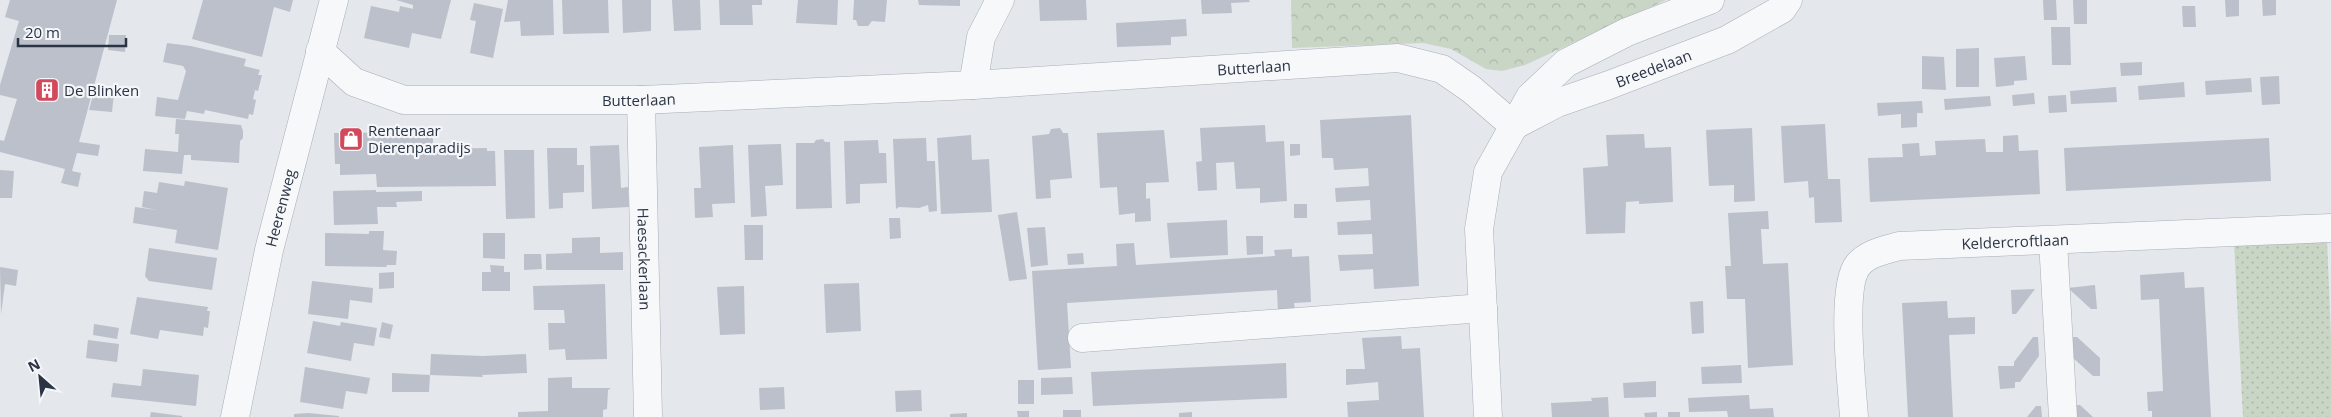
<svg xmlns="http://www.w3.org/2000/svg" width="2331" height="417" font-family="'Open Sans',sans-serif">
  <style>
    .grass { fill: url(#grass-dots) }
    .forest { fill: url(#forest-crowns) }
    .building { fill: #bbc0ca }
    .lines { fill: none; stroke-linecap: round; stroke-linejoin: round }
    .minor-casing { stroke: #a9aeb7; stroke-width: 29 }
    .minor { stroke: #f7f8fa; stroke-width: 28 }
    .labels { text-anchor: middle; dominant-baseline: central; stroke-width: 4.5; stroke-linejoin: round; paint-order: stroke }
    .street-label { font-size: 15px; fill: #2b3445; stroke: #f4f6f9 }
    .poi-label { font-size: 15px; fill: #2b3445; stroke: #f4f6f9; text-anchor: start }
  </style>
  <defs>
    <pattern id="grass-dots" width="8" height="8" patternUnits="userSpaceOnUse" patternTransform="scale(1.25)"><rect width="8" height="8" fill="#c9d6c5"/><path d="M2 2h.1M6 6h.1" fill="none" stroke="#adb8ab" stroke-width="1.8" stroke-linecap="round"/></pattern>
    <pattern id="forest-crowns" width="20" height="18" patternUnits="userSpaceOnUse" patternTransform="scale(1.25)"><rect width="20" height="18" fill="#c9d6c5"/><path d="M2 6a3 3 0 1 1 6 0M12 15a3 3 0 1 1 6 0" fill="none" stroke="#adb8ab"/></pattern>
  </defs>
  <rect width="100%" height="100%" fill="#e4e7ec"/>
  <path class="grass" d="M2327,241L2331,335V417H2243L2234,242Z"/>
  <path class="forest" d="M1291,0H1666L1525,65L1502,71L1486,69L1451,49L1423,43L1292,48Z"/>
  <path class="building" d="M10,0H117L79,142L100,145L98,156L77,153L72,171L81,173L78,187L61,183L65,169L0,152V140L4,141L17,99L0,95V85L19,21L5,17Z
    M203,0H293L290,12L274,7L262,57L192,39Z
    M396,0H451L441,39L412,33L409,48L364,38L371,6L399,12L400,6L418,10L413,9V5Z
    M508,0H553L554,35L521,36L520,21L504,22Z
    M562,0H608L609,33L563,34Z
    M622,0H651V31L623,33Z
    M672,0H700L701,30L674,31Z
    M719,0H762V5H752L753,25H720Z
    M798,0H838L837,25L796,23Z
    M854,0H887L885,22L872,21L868,26H858L856,20H853Z
    M918,0H960V6L919,5Z
    M1039,0H1086L1087,20L1040,21Z
    M1201,0H1249L1250,2L1231,3L1232,13L1202,14Z
    M2043,0H2056L2057,20H2044Z
    M2073,0H2087V24H2074Z
    M2225,0H2239V16L2226,17Z
    M2262,0H2276V15L2263,16Z
    M474,3L503,9L493,58L470,53L476,21L470,20Z
    M2182,6H2195L2196,27H2183Z
    M1186,19L1187,36L1171,37V45L1117,47L1116,23Z
    M2051,27H2070L2071,65H2052Z
    M109,35H126L125,52L108,50Z
    M167,43L191,46L246,59L244,66L260,70L258,75H262L258,91L255,90L253,99L256,100L253,115L249,114L248,119L205,110L204,114L187,111L185,119L155,116L157,97L178,100L186,71L183,66L163,62Z
    M1979,48V87H1956V49Z
    M1922,56L1944,57L1946,90L1922,89Z
    M2025,56L2027,80L2014,81V85L1996,87L1994,58Z
    M2142,62V75L2121,76L2120,63Z
    M2279,76L2280,104L2262,105L2260,77Z
    M2251,78L2252,92L2206,95L2205,81Z
    M2184,82L2185,97L2139,100L2138,86Z
    M2116,87L2117,102L2071,104L2070,91Z
    M94,91L114,93L112,112L89,110Z
    M2034,93L2035,104L2013,106L2012,95Z
    M2066,95L2067,112L2049,113L2048,96Z
    M1990,96L1991,106L1945,110L1944,99Z
    M1922,101L1923,113H1917V127L1901,128V114L1878,116L1877,103Z
    M1411,115L1419,286L1374,289L1373,269L1340,271L1338,255L1373,254L1372,234L1338,235L1337,222L1371,220L1370,200L1336,202L1335,188L1369,186L1368,168L1334,170L1333,158H1322L1320,120Z
    M176,119L241,125L243,131V138L240,141L239,163L191,160V155H184L182,174L143,171L145,149L178,152L179,134H175Z
    M1825,124L1828,179H1840L1842,222L1815,223L1814,197L1809,198L1808,181L1784,183L1781,126Z
    M1265,125L1266,142L1284,141L1287,201L1260,203V188L1236,189L1234,162L1216,163L1217,190L1198,191L1196,162L1202,161L1200,128Z
    M1060,128L1063,133H1068L1072,178L1050,180L1051,198L1036,199L1032,136L1049,134L1051,129Z
    M1752,128L1755,201L1734,202V185L1709,186L1706,130Z
    M1164,130L1169,182L1146,183V199L1150,198L1151,221L1135,222V213L1119,215L1117,187L1100,188L1097,133Z
    M433,132V149L487,148V151H495L496,186L377,187L376,174L340,175V164H335L334,133Z
    M1644,134L1645,148L1671,147L1673,202L1639,204V201L1626,202L1625,233L1586,234L1583,168L1608,166L1606,135Z
    M971,135L972,160L989,159L992,212L941,214L937,138Z
    M2018,135L2019,151L2038,150L2040,194L1870,202L1868,158L1903,157L1902,144L1919,143L1920,156L1936,155L1935,141L1985,139L1986,152H2003V136Z
    M926,138L927,161H935L937,211L929,212L928,205L919,208L899,207L896,209L893,139Z
    M2269,138L2271,181L2066,191L2064,148Z
    M823,139L825,142H830L832,208L796,209V143H814L816,140Z
    M878,140L879,153H886L887,183L860,184V203L846,204L844,141Z
    M781,144L783,185L765,186L767,216L751,217L748,145Z
    M1290,144H1300V155L1290,156Z
    M619,145L621,188L628,187L629,207L592,209L590,146Z
    M733,145L735,203L712,204L713,217L695,218L694,188H701L699,147Z
    M547,148H577V165H584V192L563,193V208L549,209Z
    M504,150H534L535,218L506,219Z
    M0,170L14,171L12,198H0Z
    M185,181L228,188L218,250L175,243L177,230L133,223L135,207L157,210L142,207L144,191L157,193L159,182L184,186Z
    M376,190V192L422,191V201L396,202L397,207H377L378,224L334,225L333,191Z
    M1294,204H1307V218H1294Z
    M1768,211L1769,229H1761L1763,264L1788,263L1793,365L1748,368L1745,299H1727L1725,266H1731L1728,213Z
    M1017,212L1027,279L1009,281L998,215Z
    M889,218H900L901,238L890,239Z
    M1227,220L1228,255L1170,258L1167,223Z
    M744,225H763V260H745Z
    M1045,227L1048,265L1031,267L1027,228Z
    M369,231H384L383,250L397,251L396,265H387L386,267L325,266V233L369,234Z
    M483,233H505V259L483,258Z
    M1246,236H1263V254L1247,255Z
    M600,237V253L623,252V270H546V254L572,253V238Z
    M1134,243L1136,265L1275,256L1274,250L1292,249V257L1309,256L1311,302L1294,303L1295,312L1278,313L1277,290L1067,303L1071,368L1038,370L1032,271L1117,266L1116,244Z
    M149,248L217,258L212,290L149,281L145,276Z
    M1083,253L1084,264L1068,265L1067,254Z
    M524,254H541L542,269L524,270Z
    M490,265L504,266V272H510V291H482V272H491Z
    M0,267L18,270L16,286L5,284L1,314Z
    M394,272V288L379,289V273Z
    M2184,272L2185,288L2204,287L2211,417H2152V411H2148L2147,392L2163,391L2159,299L2141,300L2140,275Z
    M312,281L373,288L372,303L350,300L348,319L308,314Z
    M859,283L861,331L826,333L824,284Z
    M605,284L607,359L566,360L565,349L549,350L548,323H565L564,310H534L533,286Z
    M2095,285L2097,309H2091L2068,288Z
    M744,286L745,334L720,335L717,287Z
    M2035,289L2016,314H2012L2011,290Z
    M137,297L208,307L207,311H210L208,328L204,327L203,336L160,330L158,339L130,334Z
    M1703,301L1704,333L1692,334L1690,302Z
    M1947,301L1948,318L1975,317V334L1949,335L1953,417H1908L1902,303Z
    M313,321L340,326L341,322L377,328L374,346L354,343L351,361L307,353Z
    M382,322L393,325L390,339L379,337Z
    M94,324L119,328L117,339L93,335Z
    M1401,336L1402,349L1420,348L1424,417H1348L1347,402L1379,400L1378,382L1346,385V369H1365L1362,338Z
    M2033,337H2038L2039,356L2020,382H2015V388L2000,389L1998,366H2014V362Z
    M2072,337H2077L2100,358V376H2093L2072,357Z
    M88,340L119,344L117,362L86,358Z
    M431,354L483,356L526,354L527,373L482,375L483,377L430,375Z
    M1286,363L1287,398L1093,406L1091,372Z
    M1741,365L1742,383L1702,384L1701,367Z
    M305,367L370,378L367,394L346,391L343,409L300,402Z
    M143,369L199,375L196,406L111,397L113,383L141,386Z
    M392,373L430,375L429,392H392Z
    M572,377V388H611L608,390L607,409L603,410V417H518V412L548,411V378Z
    M1072,377L1073,394L1041,395V378Z
    M1018,380H1034V404H1018Z
    M1656,381V397L1624,398L1623,383Z
    M784,387L785,409L760,410L759,388Z
    M921,390L922,411L896,412L895,391Z
    M1749,395L1750,409L1773,408L1774,417H1728L1727,411L1689,412L1688,398Z
    M1608,397L1609,417H1552L1551,403L1592,401L1591,398Z
    M2075,405H2080L2093,417H2076Z
    M2036,406H2041L2042,417H2027Z
    M1063,410H1081V417H1063Z
    M1017,411H1029V417H1018Z
    M151,412L182,416V417H150Z
    M1192,412V417H1179V413Z
    M1657,412V417H1645L1644,413Z
    M1668,412H1680V417H1668Z
    M308,413L339,416V417H294V414Z
    M967,413V417H950V414Z"/>
  <g class="lines">
    <defs>
      <g id="minor">
        <path id="s1" d="M320,51L354,82L404,100H641L973,85L1398,58L1442,69L1471,89L1514,126"/>
        <path d="M973,85L981,37L1000,0"/>
        <path id="s2" d="M641,100L648,417"/>
        <path id="s3" d="M1515,125L1557,103L1609,85L1727,40L1782,9L1788,0"/>
        <path d="M2053,241L2063,417"/>
        <path d="M1082,338L1483,308"/>
        <path id="s4" d="M235,417L269,250L334,0"/>
        <path d="M1488,417L1479,229L1488,172L1530,97L1566,63L1627,32L1710,0"/>
        <path id="s5" d="M1854,417C1852,386 1840,287 1858,265C1868,253 1885,250 1899,246L2331,228"/>
      </g>
    </defs>
    <use href="#minor" class="minor-casing"/>
    <use href="#minor" class="minor"/>
  </g>
  <defs>
    <symbol id="building-square" viewBox="-11 -11 22 22"><rect x="-9" y="-9" width="18" height="18" rx="4" fill="#d1495b" stroke="#f4f6f9"/><path d="M-4-6H4V6H1V3H-1V6H-4ZM-2.5-4.3h1.7v1.8h-1.7ZM.8-4.3h1.7v1.8H.8ZM-2.5-1h1.7V.8h-1.7ZM.8-1h1.7V.8H.8Z" fill="#fff"/></symbol>
    <symbol id="shop-square" viewBox="-11 -11 22 22"><rect x="-9" y="-9" width="18" height="18" rx="4" fill="#d1495b" stroke="#f4f6f9"/><path d="M-5-2.5h2.3a2.7 3.5 0 0 1 5.4 0H5L5.5 6h-11ZM-1.5-2.5h3a1.5 2.3 0 0 0-3 0Z" fill="#fff"/></symbol>
  </defs>
  <g fill-rule="evenodd">
    <use href="#building-square" x="33" y="76" width="28" height="28"/>
    <use href="#shop-square" x="337" y="125" width="28" height="28"/>
  </g>
  <g class="labels">
    <g class="street-label">
      <text stroke="none"><textPath href="#s1" startOffset="950">Butterlaan</textPath></text>
      <text stroke="none"><textPath href="#s3" startOffset="150">Breedelaan</textPath></text>
      <text stroke="none"><textPath href="#s1" startOffset="334">Butterlaan</textPath></text>
      <text stroke="none"><textPath href="#s4" startOffset="214">Heerenweg</textPath></text>
      <text stroke="none"><textPath href="#s5" startOffset="316">Keldercroftlaan</textPath></text>
      <text stroke="none"><textPath href="#s2" startOffset="159">Haesackerlaan</textPath></text>
    </g>
    <g class="poi-label">
      <text x="64" y="90">De Blinken</text>
      <text x="368" y="130">Rentenaar<tspan x="368" dy="17">Dierenparadijs</tspan></text>
    </g>
  </g>
  <g transform="translate(40 377) rotate(333)" stroke="#f4f6f9" stroke-width="4" paint-order="stroke">
  <path d="M0-4L9 19L0 12L-9 19Z" fill="#2b3445"/>
  <text y="-8" font-size="14" font-weight="bold" text-anchor="middle" fill="#2b3445">N</text>
  </g>
  <path d="M18 38v8h108v-8" fill="none" stroke="#2b3445" stroke-width="2.5"/>
  <text x="25" y="38" font-size="15" fill="#2b3445" stroke="#f4f6f9" stroke-width="4" paint-order="stroke">20 m</text>
</svg>
